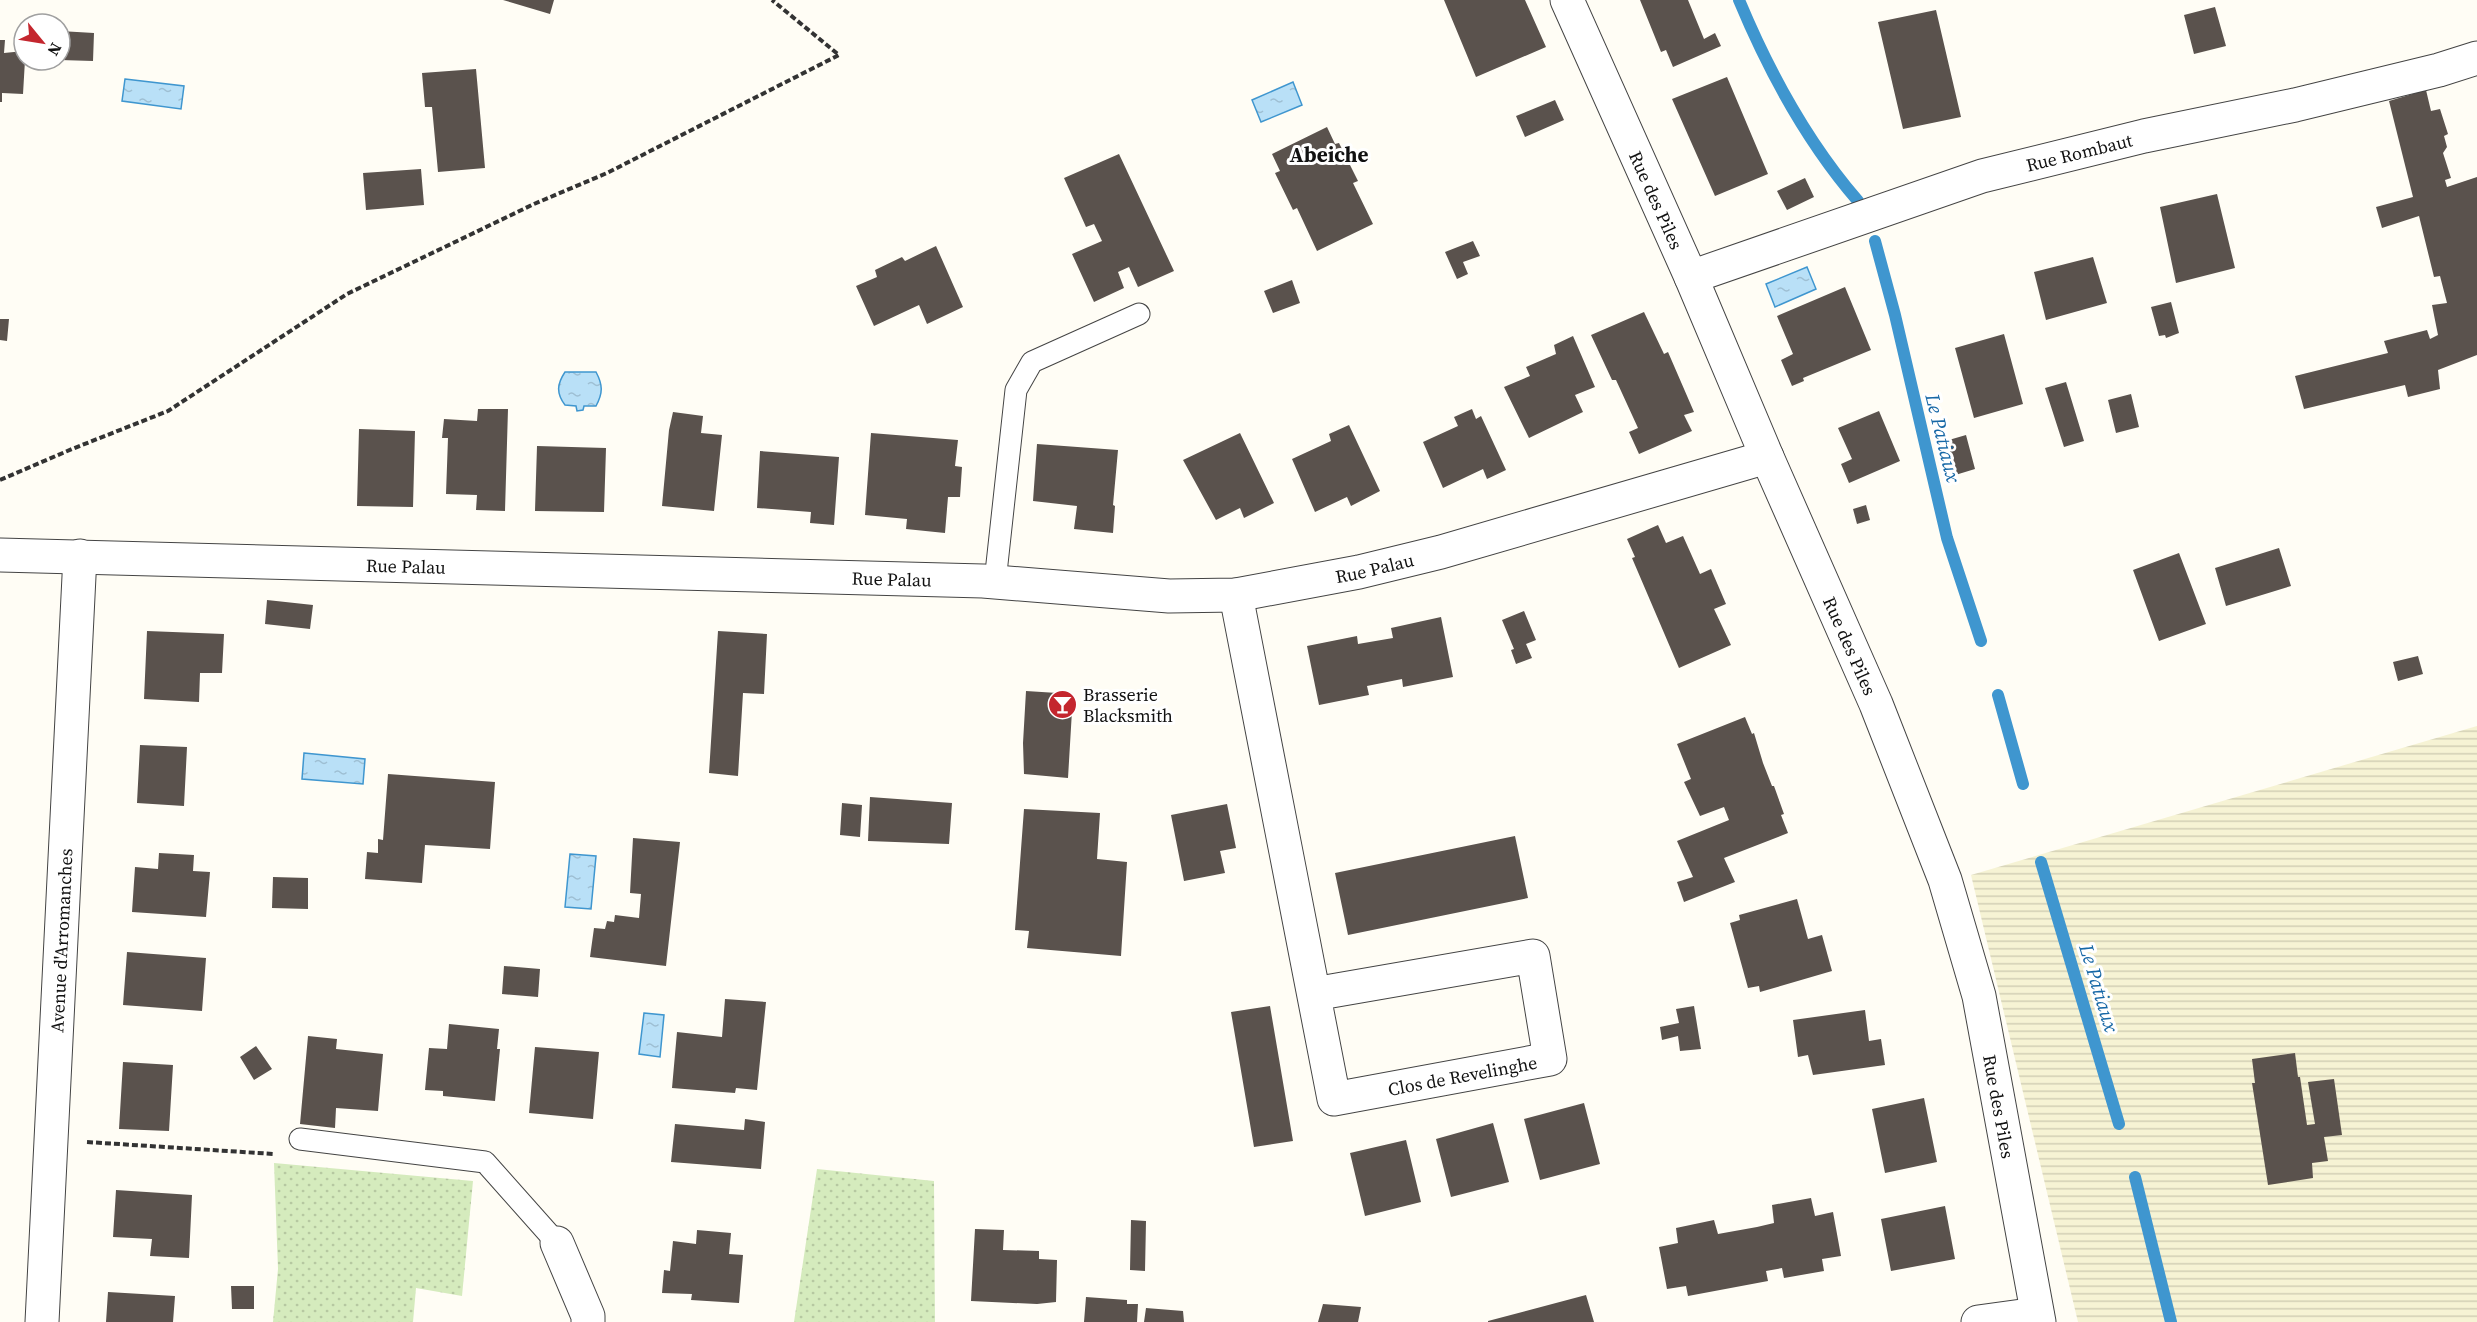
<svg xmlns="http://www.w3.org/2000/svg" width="2477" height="1322" font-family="'Source Serif 4',serif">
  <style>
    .farmland { fill: url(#farmland-rules) }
    .grass { fill: url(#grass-dots) }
    .water { fill: url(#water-ripples); stroke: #3f96cf; stroke-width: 1.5 }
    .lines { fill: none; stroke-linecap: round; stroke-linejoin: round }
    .stream { stroke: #3f96cf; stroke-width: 12 }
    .building { fill: #5a524d }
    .lane-casing { stroke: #444; stroke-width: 23 }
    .street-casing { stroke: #444; stroke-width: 35 }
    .path { stroke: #333; stroke-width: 4; stroke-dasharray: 6 3; stroke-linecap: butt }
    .lane { stroke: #fff; stroke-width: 21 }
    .street { stroke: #fff; stroke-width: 33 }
    .labels { text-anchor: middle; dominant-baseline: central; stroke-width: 6; stroke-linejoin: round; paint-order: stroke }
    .street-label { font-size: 18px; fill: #111; stroke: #fff }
    .poi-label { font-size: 18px; fill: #111; stroke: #fff; text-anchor: start }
    .water-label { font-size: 20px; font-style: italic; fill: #1768a6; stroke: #fff }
    .quarter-label { font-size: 21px; font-weight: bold; fill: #111; stroke: #fff }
  </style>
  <defs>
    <pattern id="farmland-rules" width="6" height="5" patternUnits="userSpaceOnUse" patternTransform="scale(1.5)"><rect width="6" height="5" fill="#f6f3d4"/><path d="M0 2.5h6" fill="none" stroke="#d2cfb5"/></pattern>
    <pattern id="grass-dots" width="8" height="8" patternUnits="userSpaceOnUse" patternTransform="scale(1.5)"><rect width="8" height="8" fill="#d5ebbd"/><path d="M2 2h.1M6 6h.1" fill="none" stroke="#b6c8a1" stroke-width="1.8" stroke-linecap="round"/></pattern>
    <pattern id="water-ripples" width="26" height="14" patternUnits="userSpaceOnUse" patternTransform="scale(1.5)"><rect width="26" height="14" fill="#b9e0f7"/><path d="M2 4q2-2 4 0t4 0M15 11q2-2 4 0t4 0" fill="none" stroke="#9ebfd3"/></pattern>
  </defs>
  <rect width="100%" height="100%" fill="#fffdf5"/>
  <path class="farmland" d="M2477,726V1322H2078L1971,875Z"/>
  <path class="grass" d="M274,1163L473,1181L462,1296L416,1288L413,1322H273L278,1269Z
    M817,1169L934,1181L935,1322H794Z"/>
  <path class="water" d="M125,79L184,86L181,109L122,101Z
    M1293,82L1302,105L1261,122L1252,100Z
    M1807,267L1816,289L1775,307L1766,284Z
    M565,372H596C603,385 603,393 596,406H584L583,410L577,411L576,406L565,405C556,393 557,384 565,372Z
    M304,753L365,759L363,784L302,779Z
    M570,854L596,856L591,909L565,907Z
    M644,1013L664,1015L660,1057L639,1054Z"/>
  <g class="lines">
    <path class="stream" d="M1739,0C1769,72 1806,141 1858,201
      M1875,241L1895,315L1947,538L1981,641
      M1998,695L2023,784
      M2041,862L2119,1124
      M2135,1177L2171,1322"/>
  </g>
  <path class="building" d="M503,0H554L550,14Z
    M1444,0H1525L1546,47L1476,77Z
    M1640,0H1688L1704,39L1715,33L1721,46L1673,67L1666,50L1661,52Z
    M2215,7L2226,46L2194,54L2184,15Z
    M1936,10L1961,117L1903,129L1878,22Z
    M60,31L94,33L93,61L60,60Z
    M0,40H5L4,53L24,51L25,60L23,94L2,93V102H0Z
    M476,69L485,168L438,172L432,107H425L422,73Z
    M1727,77L1768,174L1715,196L1672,99Z
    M2426,90L2431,111L2440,109L2448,134L2444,136L2447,147L2443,153L2451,178L2445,180L2447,187L2477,177V355L2438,370L2440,389L2408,397L2405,385L2304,409L2295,376L2388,353L2384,341L2427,330L2430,339L2438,335L2432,305L2447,303L2440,276L2434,277L2419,216L2382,228L2376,207L2413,197L2389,101Z
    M1555,100L1564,120L1525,137L1516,116Z
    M1327,127L1335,144L1339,143L1358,181L1353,183L1373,224L1317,251L1297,208L1293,210L1275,173L1280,171L1272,154Z
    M1119,154L1174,271L1138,287L1129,267L1118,272L1124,288L1094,302L1072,254L1102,241L1094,224L1086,227L1064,178Z
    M421,169L424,205L366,210L363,173Z
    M1805,178L1814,197L1787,210L1777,191Z
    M2217,194L2235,268L2176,283L2160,207Z
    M1473,241L1480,256L1463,262L1468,274L1457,279L1445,252Z
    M936,246L963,307L927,324L919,305L874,326L856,286L877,277L875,270L902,257L905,261Z
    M2093,257L2107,303L2046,320L2034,272Z
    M1292,280L1300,303L1273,313L1264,291Z
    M1845,287L1871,350L1803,378L1804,381L1792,386L1781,360L1793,354L1777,316Z
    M2171,302L2179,333L2166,338L2165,335L2159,336L2151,307Z
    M1644,312L1664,354L1668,352L1694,412L1684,415L1692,431L1639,454L1629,432L1638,428L1616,380H1612L1591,335Z
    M0,319H9L7,341L0,340Z
    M2004,334L2023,404L1974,418L1955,348Z
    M1573,336L1595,387L1575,395L1583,412L1529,438L1504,387L1530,376L1526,367L1556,354L1554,345Z
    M2066,382L2084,441L2064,447L2045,388Z
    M2131,394L2139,427L2116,433L2108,400Z
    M478,409H508L505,511L476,510L477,495L446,494L448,438H442L444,419L477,421Z
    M1472,409L1476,419L1481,416L1506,470L1487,479L1483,469L1443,488L1423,442L1458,426L1454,417Z
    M1879,411L1900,461L1849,483L1841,464L1852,459L1838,428Z
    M673,412L703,416L701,433L722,435L714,511L662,506L669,430Z
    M1349,425L1380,491L1351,506L1347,497L1315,512L1292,459L1331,441L1329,434Z
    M359,429L415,431L413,507L357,506Z
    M871,433L958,440L955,466L962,467L960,497H948L945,533L906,529L907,519L865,515Z
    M1240,433L1274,503L1244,518L1240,508L1216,520L1183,460Z
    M1966,435L1975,469L1952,476L1942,442Z
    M1037,444L1118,450L1113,505L1115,506L1113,533L1074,529L1077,506L1033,501Z
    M537,446L606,448L604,512L535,511Z
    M760,451L839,457L834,525L810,523L811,512L757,508Z
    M1866,505L1870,520L1857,524L1853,509Z
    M1658,525L1666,543L1683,536L1700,574L1711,569L1726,604L1714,609L1731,645L1679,668L1632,558L1635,557L1627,539Z
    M2279,548L2291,586L2226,606L2215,568Z
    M2179,553L2206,624L2159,641L2133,570Z
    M267,600L313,605L310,629L265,624Z
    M1524,611L1536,640L1526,644L1532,658L1516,664L1511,650L1514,649L1502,620Z
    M1441,617L1453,677L1403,687L1402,679L1367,686L1369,695L1319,705L1307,646L1357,636L1358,644L1393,638L1391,628Z
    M147,631L224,634L222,673H200L199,702L144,699Z
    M718,631L767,634L764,694L743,693L738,776L709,773Z
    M2418,656L2423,674L2398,681L2393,662Z
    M1026,691L1073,694L1068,778L1024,774L1023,743Z
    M1745,717L1752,734L1754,733L1763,763L1772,786H1774L1784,814L1781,815L1788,833L1724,858L1735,882L1684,902L1677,882L1693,877L1677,841L1729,820L1724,807L1700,816L1684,782L1691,779L1677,744Z
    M140,745L187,747L184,806L137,803Z
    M388,774L495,782L490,849L425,845L422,883L365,879L367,852L378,853V839L383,840Z
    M870,797L952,803L949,844L868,841Z
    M842,803L862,805L860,837L840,835Z
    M1227,804L1236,848L1220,851L1225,873L1184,881L1171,815Z
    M1024,809L1100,813L1097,859L1127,862L1121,956L1027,948L1029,931L1015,930Z
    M1515,836L1528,898L1348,935L1335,873Z
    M633,838L680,842L666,966L590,957L594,928L605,929L607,921L614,922L615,915L639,918L641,894L630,893Z
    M159,853L194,855L193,871L210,872L206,917L132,912L135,867L158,869Z
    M273,877L308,878V909L272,908Z
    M1797,899L1808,939L1822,935L1832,971L1760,992L1759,986L1748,988L1730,923L1740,920L1739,915Z
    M127,952L206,958L202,1011L123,1005Z
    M504,966L540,969L538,997L502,994Z
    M725,999L766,1002L757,1090L736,1088L735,1093L672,1088L677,1032L722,1037Z
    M1270,1006L1293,1141L1254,1147L1231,1012Z
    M1694,1006L1701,1049L1680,1051L1678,1036L1662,1040L1660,1027L1679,1023L1676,1009Z
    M1865,1010L1869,1041L1881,1039L1885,1065L1813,1075L1808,1055L1798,1057L1793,1020Z
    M449,1024L499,1029L497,1049H500L495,1101L443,1096V1091L425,1090L429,1048L447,1049Z
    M308,1036L337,1039L336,1049L383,1054L378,1111L336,1108L335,1128L300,1124Z
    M256,1046L272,1069L254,1080L240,1057Z
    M535,1047L599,1052L593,1119L529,1113Z
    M2295,1053L2298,1077H2300L2307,1125L2315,1124L2308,1082L2334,1079L2342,1135L2324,1137L2328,1161L2312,1163L2313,1178L2268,1185L2252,1083H2255L2252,1059Z
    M123,1062L173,1065L169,1131L119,1129Z
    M1924,1098L1937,1162L1885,1173L1872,1109Z
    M1584,1103L1600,1164L1540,1180L1524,1119Z
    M745,1119L765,1122L761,1169L671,1162L675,1124L744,1130Z
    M1493,1123L1509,1182L1451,1197L1436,1139Z
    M1406,1140L1421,1202L1365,1216L1350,1153Z
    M116,1190L192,1195L189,1258L150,1256L152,1239L113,1237Z
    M1811,1198L1815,1216L1833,1212L1841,1256L1822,1259L1824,1271L1784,1278L1782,1268L1766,1271L1768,1281L1688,1296L1686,1286L1667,1289L1659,1247L1678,1243L1676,1228L1714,1220L1718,1234L1757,1227L1774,1223L1772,1205Z
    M1945,1206L1955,1259L1891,1271L1881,1219Z
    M1131,1220L1146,1221L1145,1271L1130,1270Z
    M975,1229L1004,1230L1003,1250L1039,1251V1259L1057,1260L1056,1302L1037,1304L971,1301Z
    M697,1230L731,1233L729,1254L743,1255L739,1303L691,1300L692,1294L662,1293L664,1270L670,1271L673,1241L696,1244Z
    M231,1286H254V1309H232Z
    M108,1292L175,1296L173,1322H106Z
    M1586,1295L1594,1322H1488V1321Z
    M1086,1297L1127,1300V1304H1138L1137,1322H1084Z
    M1323,1304L1361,1307L1358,1322H1318Z
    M1146,1308L1183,1311L1184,1322H1144Z"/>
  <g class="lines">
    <defs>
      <path id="lane" d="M995,582L1016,390L1032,362L1139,314
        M300,1139L485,1162L557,1243"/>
      <g id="street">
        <path id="s1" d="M1567,0L1691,277L1767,457L1876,704L1945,880L1979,996L2039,1322"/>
        <path id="s2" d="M1691,277L1982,176L2144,136L2295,105L2439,70L2477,58"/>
        <path id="s3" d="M0,555L983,581L1169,596L1236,595L1359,572L1441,552L1767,457"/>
        <path id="s4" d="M1236,595C1269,763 1301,931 1334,1099L1550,1059L1533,956L1314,994"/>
        <path d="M557,1243L588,1316V1322"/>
        <path id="s5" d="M42,1322L80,556"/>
        <path d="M1978,1322L2037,1314"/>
      </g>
    </defs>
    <use href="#lane" class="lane-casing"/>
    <use href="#street" class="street-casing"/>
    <path class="path" d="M0,480L72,449L168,411L347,294L534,204L607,173L839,55L772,0
      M87,1142L274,1154"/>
    <use href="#lane" class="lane"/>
    <use href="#street" class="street"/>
  </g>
  <defs>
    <symbol id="bar-disc" viewBox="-11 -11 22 22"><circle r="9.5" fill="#c4262e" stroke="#fff"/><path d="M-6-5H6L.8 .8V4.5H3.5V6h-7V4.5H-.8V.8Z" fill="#fff"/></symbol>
  </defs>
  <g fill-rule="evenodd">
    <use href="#bar-disc" x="1046" y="688" width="33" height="33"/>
  </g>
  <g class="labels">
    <g class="street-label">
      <text stroke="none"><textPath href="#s2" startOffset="408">Rue Rombaut</textPath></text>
      <text stroke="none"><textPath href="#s1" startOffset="219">Rue des Piles</textPath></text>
      <text stroke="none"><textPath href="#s3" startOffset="406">Rue Palau</textPath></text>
      <text stroke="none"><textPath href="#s3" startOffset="1378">Rue Palau</textPath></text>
      <text stroke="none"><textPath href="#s3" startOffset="892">Rue Palau</textPath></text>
      <text stroke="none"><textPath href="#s1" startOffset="705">Rue des Piles</textPath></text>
      <text stroke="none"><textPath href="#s5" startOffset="382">Avenue d'Arromanches</textPath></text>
      <text stroke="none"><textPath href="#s4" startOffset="644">Clos de Revelinghe</textPath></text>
      <text stroke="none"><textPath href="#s1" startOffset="1191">Rue des Piles</textPath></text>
    </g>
    <g class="poi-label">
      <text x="1083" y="694">Brasserie<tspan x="1083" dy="21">Blacksmith</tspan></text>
    </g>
    <g class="water-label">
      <text transform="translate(1943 438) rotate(76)">Le Patiaux</text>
      <text transform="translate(2099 988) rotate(73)">Le Patiaux</text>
    </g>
    <g class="quarter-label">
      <text x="1329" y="154">Abeiche</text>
    </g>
  </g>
  <g transform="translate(42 42) rotate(120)"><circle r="28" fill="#ffffff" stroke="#a0a0a0" stroke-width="1.5"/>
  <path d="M0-4.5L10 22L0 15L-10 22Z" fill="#c4262e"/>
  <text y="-9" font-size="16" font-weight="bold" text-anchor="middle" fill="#111111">N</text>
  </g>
</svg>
